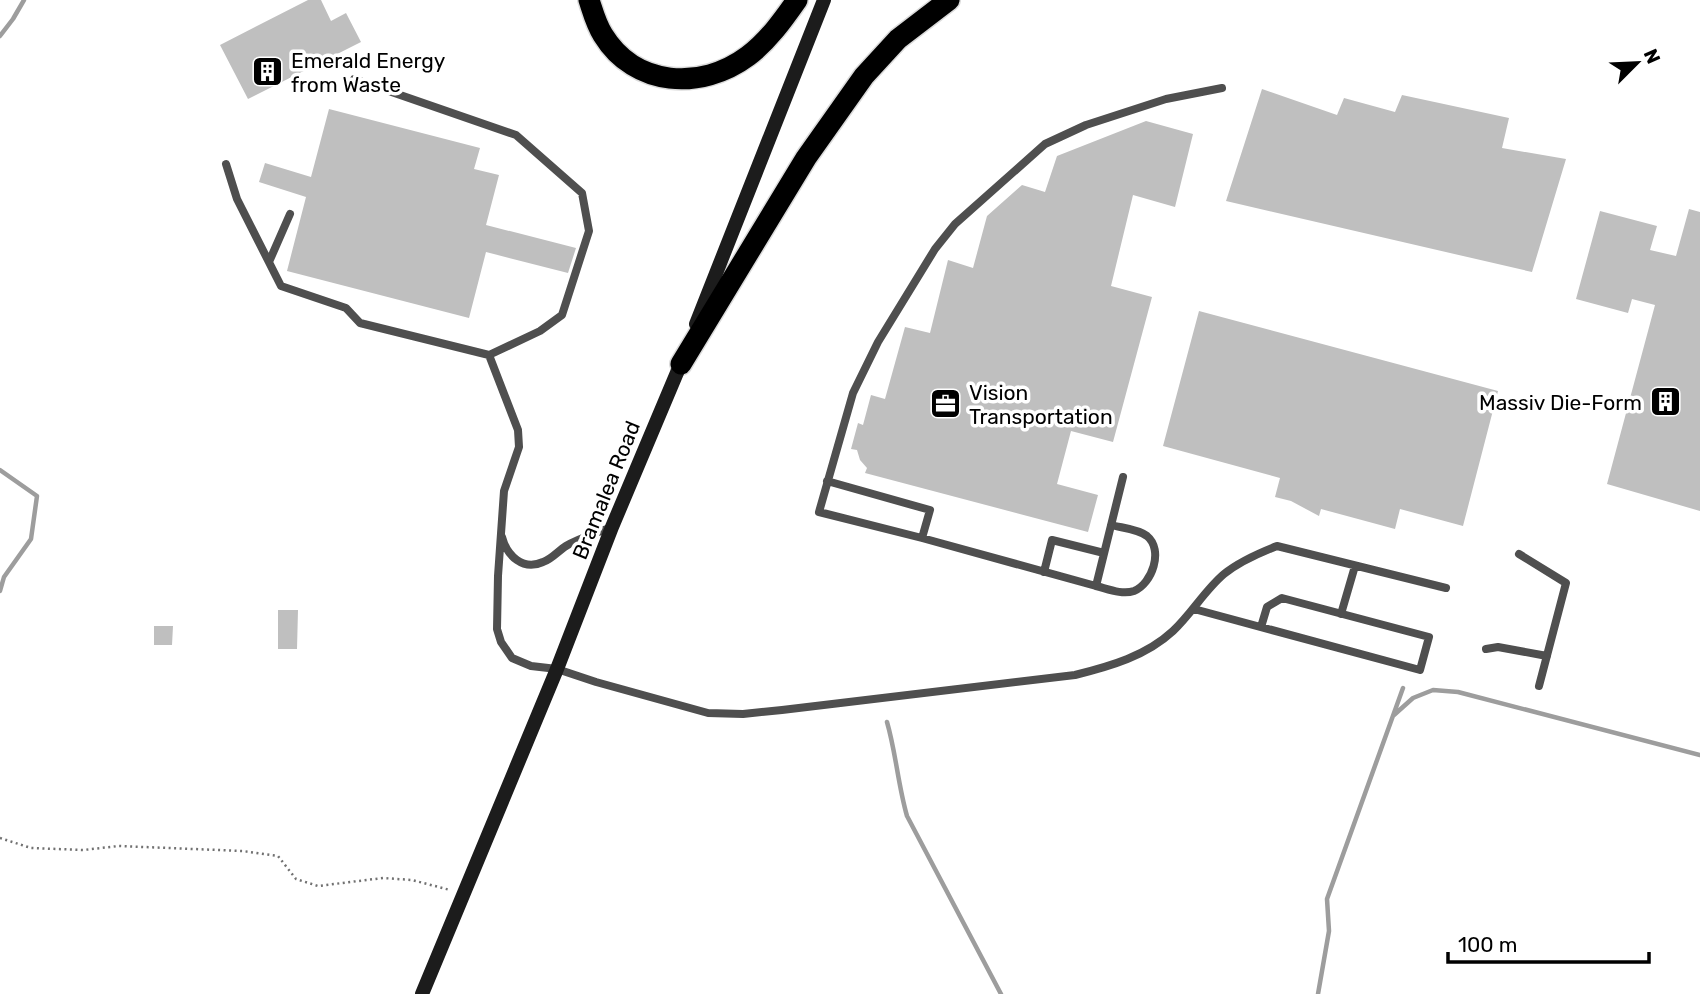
<svg xmlns="http://www.w3.org/2000/svg" width="1700" height="994" font-family="Rubik,sans-serif">
  <style>
    .lines { fill: none; stroke-linecap: round; stroke-linejoin: round }
    .stream { stroke: #9d9d9d; stroke-width: 4.5 }
    .building { fill: #bfbfbf }
    .motorway-casing { stroke: #dbdbdb; stroke-width: 24 }
    .path { stroke: #717171; stroke-width: 2.5; stroke-dasharray: 2 3.5; stroke-linecap: butt }
    .service { stroke: #4f4f4f; stroke-width: 8 }
    .secondary { stroke: #1c1c1c; stroke-width: 14 }
    .motorway { stroke: #000; stroke-width: 21 }
    .labels { text-anchor: middle; dominant-baseline: central; stroke-width: 7; stroke-linejoin: round; paint-order: stroke }
    .poi-label { font-size: 21px; fill: #000; stroke: #fff; text-anchor: start }
    .street-label { font-size: 21px; fill: #000; stroke: #fff }
  </style>
  <rect width="100%" height="100%" fill="#fff"/>
  <g class="lines">
    <path class="stream" d="M0,36L13,19L24,0
      M0,470L37,496L31,539L4,577L0,591
      M1394,715L1413,698L1433,690L1458,692L1700,755
      M887,722C896,753 898,785 907,816L1001,994
      M1318,994L1329,931L1327,899L1403,688"/>
  </g>
  <path class="building" d="M308,0H321L331,21L346,13L361,42L248,99L220,45Z
    M1262,89L1337,115L1344,98L1395,112L1402,95L1509,118L1502,148L1566,159L1532,272L1226,201Z
    M329,109L480,148L474,169L499,175L486,225L576,248L568,273L486,252L469,318L287,271L306,197L259,182L265,163L311,177Z
    M1146,121L1193,134L1175,207L1133,195L1111,286L1152,297L1113,442L1071,431L1057,484L1098,495L1088,532L865,473L867,468L860,460L857,450L851,449L858,423L863,425L871,395L885,399L905,327L930,333L948,260L973,268L987,216L1022,185L1045,192L1057,156Z
    M1689,209L1700,212V511L1607,484L1655,305L1632,299L1628,313L1576,299L1600,211L1657,226L1650,250L1676,256Z
    M1199,311L1498,391L1463,526L1400,509L1395,529L1321,509L1319,516L1291,501L1275,497L1280,478L1163,446Z
    M278,610H298L297,649H278Z
    M154,626H173L172,645H154Z"/>
  <g class="lines">
    <defs>
      <path id="motorway" d="M589,0C593,12 596,24 603,35C635,87 701,91 748,56C768,41 783,20 797,0
        M681,364L806,158L864,76L898,39L949,0"/>
    </defs>
    <use href="#motorway" class="motorway-casing"/>
    <path class="path" d="M0,838L31,848L83,850L119,846L243,851L278,856L296,879L318,886L383,878L412,880L450,890"/>
    <path class="service" d="M226,164L237,199L281,286L346,308L360,323L489,355L540,331L562,315L589,231L582,193L516,135L354,79
      M269,262L290,214
      M489,355L518,430L519,447L504,491L498,576L497,629L501,642L512,658L531,666L557,669L596,682L708,713L743,714L782,710L1075,675C1111,666 1146,656 1173,631C1192,613 1205,590 1224,574C1240,561 1259,553 1277,546L1446,588
      M1123,477L1096,586L922,538L819,512L853,393L878,342L935,249L955,224L1045,144L1086,125L1166,99L1222,88
      M827,481L930,510L922,538
      M502,537C507,556 523,571 543,562C552,559 558,551 566,546C579,538 597,533 612,527
      M1519,554L1566,583L1539,686
      M1044,572L1052,540L1104,553
      M1096,586C1108,589 1122,595 1134,591C1152,584 1164,550 1147,536C1138,529 1122,528 1111,525
      M1194,609L1420,670L1429,637L1282,598L1267,607L1261,627
      M1341,614L1355,566
      M1486,649L1498,647L1547,656"/>
    <path class="secondary" d="M696,324L824,0
      M422,994L557,669L612,527L684,356"/>
    <use href="#motorway" class="motorway"/>
  </g>
  <defs>
    <symbol id="building-square" viewBox="-11 -11 22 22"><rect x="-9" y="-9" width="18" height="18" rx="4" fill="#000" stroke="#fff"/><path d="M-4-6H4V6H1V3H-1V6H-4ZM-2.5-4.3h1.7v1.8h-1.7ZM.8-4.3h1.7v1.8H.8ZM-2.5-1h1.7V.8h-1.7ZM.8-1h1.7V.8H.8Z" fill="#fff"/></symbol>
    <symbol id="office-square" viewBox="-11 -11 22 22"><rect x="-9" y="-9" width="18" height="18" rx="4" fill="#000" stroke="#fff"/><path d="M-6-3h4V-5.5h4V-3h4V5H-6ZM-1-4.5V-3h2v-1.5ZM-6 0V1H6V0Z" fill="#fff"/></symbol>
  </defs>
  <g fill-rule="evenodd">
    <use href="#building-square" x="250" y="54" width="35" height="35"/>
    <use href="#building-square" x="1648" y="384" width="35" height="35"/>
    <use href="#office-square" x="928" y="386" width="35" height="35"/>
  </g>
  <g class="labels">
    <g class="poi-label">
      <text x="291" y="60">Emerald Energy<tspan x="291" dy="24">from Waste</tspan></text>
      <text x="969" y="392">Vision<tspan x="969" dy="24">Transportation</tspan></text>
      <text x="1642" y="402" text-anchor="end">Massiv Die-Form</text>
    </g>
    <g class="street-label">
      <text transform="translate(606 490) rotate(-68)">Bramalea Road</text>
    </g>
  </g>
  <g transform="translate(1637 63) rotate(66)" stroke="#ffffff" stroke-width="5" paint-order="stroke">
  <path d="M0-5L12 26L0 18L-12 26Z" fill="#000000"/>
  <text y="-10" font-size="19" font-weight="bold" text-anchor="middle" fill="#000000">N</text>
  </g>
  <path d="M1448 952v10h201v-10" fill="none" stroke="#000000" stroke-width="3.5"/>
  <text x="1458" y="952" font-size="21" fill="#000000" stroke="#ffffff" stroke-width="5" paint-order="stroke">100 m</text>
</svg>
